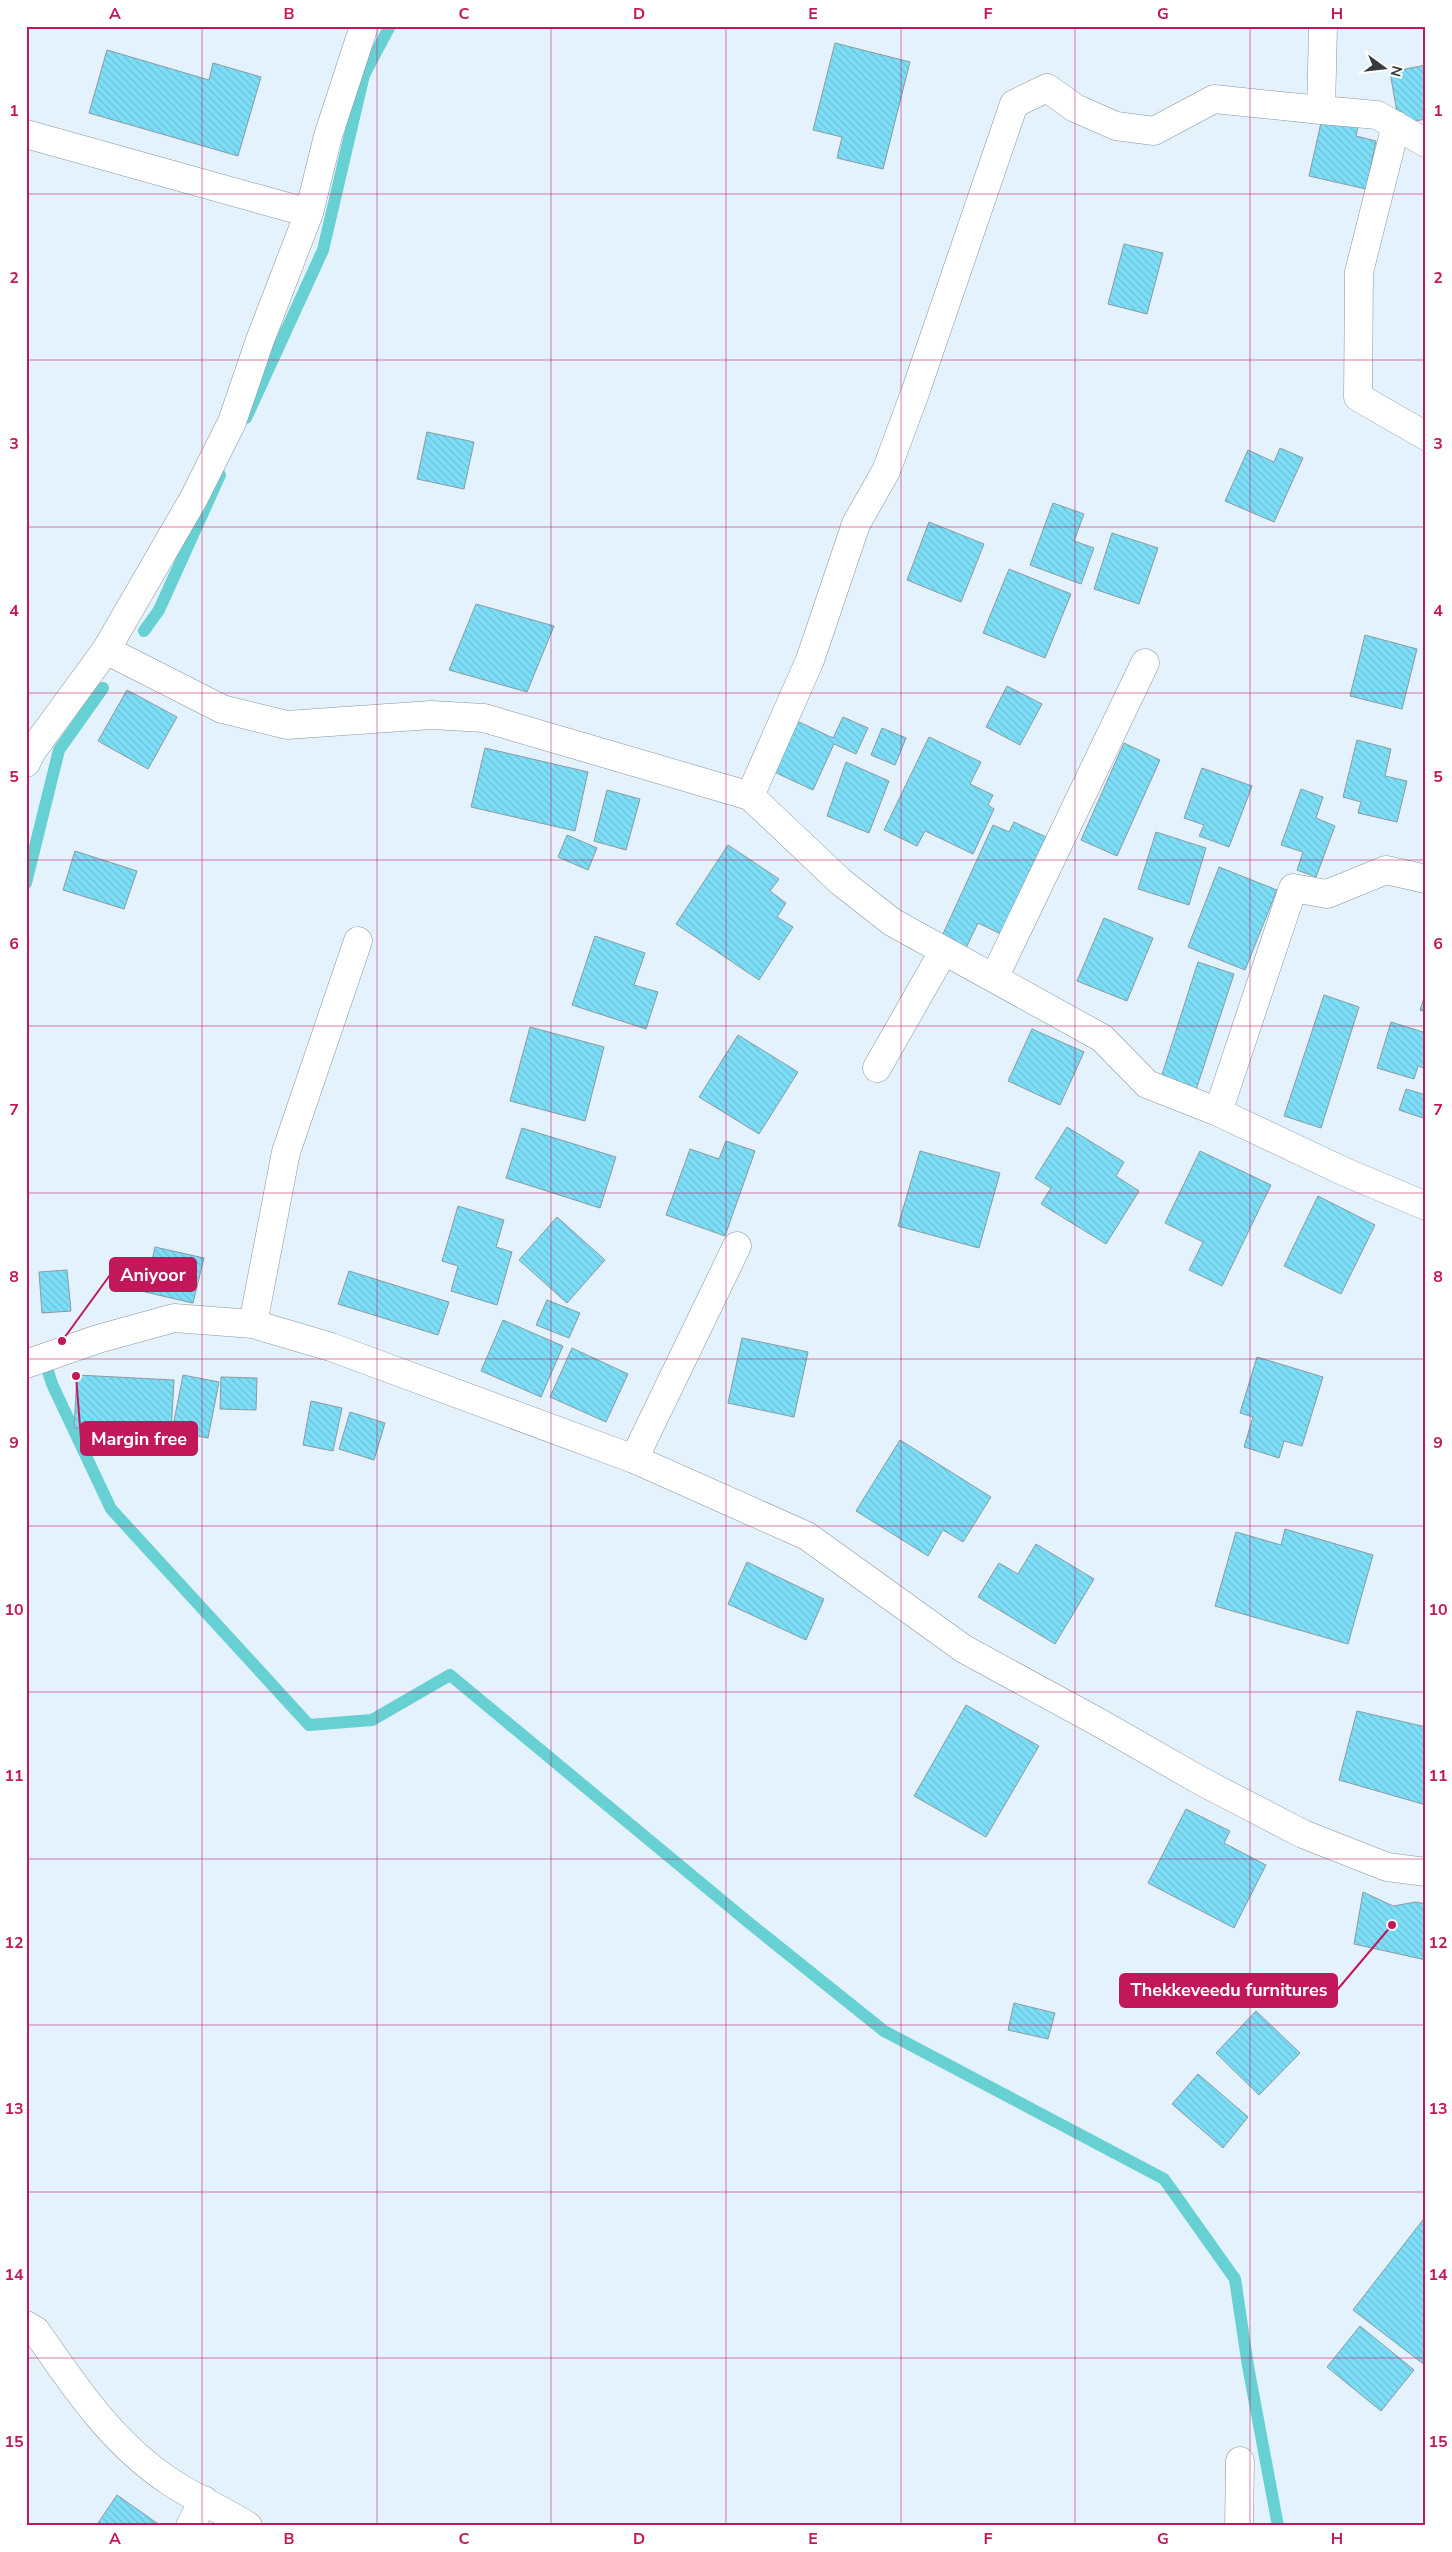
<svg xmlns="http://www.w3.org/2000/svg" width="1452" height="2552" font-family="'Nunito Sans',sans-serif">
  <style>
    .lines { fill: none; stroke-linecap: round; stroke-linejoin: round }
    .stream { stroke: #66d0d3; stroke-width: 12 }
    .building { fill: url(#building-back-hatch); stroke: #899ba0 }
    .minor-casing { stroke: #87959f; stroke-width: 29 }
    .tertiary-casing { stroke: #87959f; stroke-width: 29 }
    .secondary-casing { stroke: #87959f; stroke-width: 29 }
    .minor { stroke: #fff; stroke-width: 28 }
    .tertiary { stroke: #fff; stroke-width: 28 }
    .secondary { stroke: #fff; stroke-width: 28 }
    .grid { fill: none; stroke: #c2185b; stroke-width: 1; stroke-opacity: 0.55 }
    .leader { fill: none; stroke: #c2185b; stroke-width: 2 }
    .callout-dot { fill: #c2185b; stroke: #fff; stroke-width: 2 }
    .callout { fill: #c2185b; stroke: #c2185b; stroke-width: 2 }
    .callout-label { font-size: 18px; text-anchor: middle; font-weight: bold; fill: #fff }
    .neatline { fill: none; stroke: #c2185b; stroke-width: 2 }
    .grid-label { font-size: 16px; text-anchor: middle; font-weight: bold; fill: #c2185b }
  </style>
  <defs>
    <pattern id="building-back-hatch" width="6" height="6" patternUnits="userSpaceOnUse" patternTransform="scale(1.25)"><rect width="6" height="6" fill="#7ddef8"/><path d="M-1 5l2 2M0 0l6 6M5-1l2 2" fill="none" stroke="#6dbfd6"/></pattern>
  </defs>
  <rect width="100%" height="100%" fill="#e3f2fd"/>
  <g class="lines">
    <path class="stream" d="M246,418L323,250L364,75L390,26
      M144,631L159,610L220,475
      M26,883L59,750L103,688
      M46,1365L52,1384L111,1509L309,1725L372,1720L450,1675L748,1922L884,2031L1164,2179L1235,2279L1248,2366L1278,2526"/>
  </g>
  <path class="building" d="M835,43L910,62L883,169L837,158L842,137L813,130Z
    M107,50L209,80L213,63L261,77L238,156L89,113Z
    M1426,65V119L1399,124L1390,72Z
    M1323,114L1359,122L1356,136L1376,141L1366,189L1309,176Z
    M1124,244L1163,253L1147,314L1108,304Z
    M427,432L474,442L464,489L417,479Z
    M1280,448L1303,458L1274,522L1225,501L1248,450L1274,462Z
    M1053,503L1084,514L1074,541L1094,548L1081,584L1030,565Z
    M929,522L984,544L961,602L907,580Z
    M1112,533L1158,548L1139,604L1094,589Z
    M1009,569L1071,594L1045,658L983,633Z
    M476,604L554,626L527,692L449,670Z
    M1365,635L1417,649L1402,709L1350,696Z
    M1007,686L1042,704L1020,745L986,727Z
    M127,690L177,717L148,769L98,741Z
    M843,717L868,728L856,754L834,744L813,790L772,771L795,720L833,738Z
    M882,728L906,738L895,765L871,755Z
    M929,737L981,762L970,784L993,795L988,805L994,809L973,854L925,831L917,846L884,830Z
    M1357,740L1391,749L1385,776L1407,781L1397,822L1358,813L1361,802L1343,797Z
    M1124,743L1160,760L1117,856L1081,840Z
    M485,748L588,772L575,831L471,807Z
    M846,762L889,781L869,833L827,816Z
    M1202,768L1252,786L1229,847L1199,836L1204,825L1184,818Z
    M1301,789L1323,797L1316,818L1335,826L1316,877L1297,870L1303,852L1281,845Z
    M607,790L640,799L626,850L594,841Z
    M1014,822L1046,837L1001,934L978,923L966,948L942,936L993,825L1009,832Z
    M1156,832L1206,848L1189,905L1138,889Z
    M567,835L597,848L588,870L558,857Z
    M728,845L779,879L770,891L786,903L777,917L793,927L759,980L676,924Z
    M75,851L137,871L124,909L63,890Z
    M1219,867L1277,890L1245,970L1188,947Z
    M1104,918L1153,938L1127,1001L1077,981Z
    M595,936L645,953L634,985L658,992L646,1029L572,1005Z
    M1198,962L1234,974L1194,1096L1159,1084Z
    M1426,992V1012L1420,1010Z
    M1324,995L1359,1007L1321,1128L1284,1116Z
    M1391,1022L1426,1033V1069L1418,1066L1414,1079L1377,1068Z
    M530,1027L604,1047L585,1121L510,1101Z
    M1032,1029L1084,1052L1060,1105L1008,1081Z
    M738,1035L798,1072L759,1134L699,1097Z
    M1406,1089L1426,1095V1119L1399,1110Z
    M1067,1127L1124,1162L1116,1176L1139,1191L1106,1244L1041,1204L1051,1188L1035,1178Z
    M522,1128L616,1157L600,1208L506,1178Z
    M726,1141L755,1151L725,1236L666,1215L690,1149L719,1159Z
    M920,1151L1000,1173L979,1248L898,1226Z
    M1200,1151L1271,1185L1222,1286L1189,1270L1203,1242L1165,1223Z
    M1318,1196L1375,1225L1341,1294L1284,1266Z
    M458,1206L504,1220L496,1247L512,1252L497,1305L451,1291L458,1266L442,1261Z
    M557,1217L605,1260L567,1303L519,1260Z
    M155,1247L204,1258L193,1303L145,1292Z
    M67,1270L71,1311L42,1313L39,1272Z
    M349,1271L449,1302L438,1335L338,1304Z
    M547,1300L580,1313L569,1338L536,1325Z
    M503,1320L563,1346L541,1397L481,1371Z
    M742,1338L808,1352L794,1417L728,1403Z
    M572,1348L628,1374L606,1422L550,1397Z
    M1257,1357L1323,1377L1302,1446L1284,1441L1279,1458L1244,1447L1253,1417L1240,1413Z
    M77,1375L174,1380L171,1433L74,1428Z
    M183,1375L219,1382L208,1438L172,1431Z
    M221,1377L257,1378L256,1410L220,1409Z
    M311,1401L342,1408L333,1451L303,1445Z
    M350,1412L385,1423L374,1460L339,1449Z
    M900,1440L991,1497L963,1542L943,1530L928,1556L856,1511Z
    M1285,1529L1373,1555L1348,1644L1215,1606L1236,1532L1281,1545Z
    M1036,1544L1094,1579L1055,1644L978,1597L999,1563L1018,1574Z
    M747,1562L824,1599L806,1640L728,1604Z
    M966,1705L1039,1746L986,1837L914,1796Z
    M1357,1711L1426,1727V1805L1339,1780Z
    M1186,1809L1230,1831L1224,1843L1266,1865L1234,1928L1148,1883Z
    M1363,1892L1393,1906L1416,1902L1426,1904V1960L1354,1944Z
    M1014,2003L1055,2013L1048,2039L1008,2030Z
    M1256,2011L1300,2053L1259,2095L1216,2053Z
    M1198,2074L1248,2117L1223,2148L1172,2104Z
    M1426,2216V2366L1353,2310Z
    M1360,2326L1414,2370L1381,2411L1327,2367Z
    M117,2495L161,2526H96Z"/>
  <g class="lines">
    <defs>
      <path id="minor" d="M1321,110L1377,115L1426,143
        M1396,125L1359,272L1358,397L1426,436
        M26,134L309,213
        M106,650L222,709L287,725L431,715L484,718L750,796L841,882L892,922L1102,1038L1147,1084L1218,1112L1345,1172L1426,1206
        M750,796L810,660L856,524L886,471L915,393L1014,104L1047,88L1075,108L1116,126L1154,131L1214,99L1321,110L1323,26
        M994,978L1145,663
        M877,1068L943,952
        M1218,1112L1293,888L1327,894L1386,870L1426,879
        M253,1324L286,1152L358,941
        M634,1459L737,1246
        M26,2325L36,2331C74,2386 112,2443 169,2481C194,2498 223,2510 248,2526
        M190,2526L204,2500
        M1239,2526L1240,2461"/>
      <path id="tertiary" d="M26,763L32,751L106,650L194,498L232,422L260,340L309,213L328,136L364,26"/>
      <path id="secondary" d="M26,1364L98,1339L174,1318L253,1324L331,1347L634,1459L807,1536L964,1649L1098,1722L1201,1781L1303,1834L1387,1867L1426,1872"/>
    </defs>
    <use href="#minor" class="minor-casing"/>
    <use href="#tertiary" class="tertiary-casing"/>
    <use href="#secondary" class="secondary-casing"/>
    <use href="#minor" class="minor"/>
    <use href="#tertiary" class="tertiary"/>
    <use href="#secondary" class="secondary"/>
  </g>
  <path class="grid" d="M202,26V2526M377,26V2526M551,26V2526M726,26V2526M901,26V2526M1075,26V2526M1250,26V2526M26,194H1426M26,360H1426M26,527H1426M26,693H1426M26,860H1426M26,1026H1426M26,1193H1426M26,1359H1426M26,1526H1426M26,1692H1426M26,1859H1426M26,2025H1426M26,2192H1426M26,2358H1426"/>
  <path class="leader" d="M62 1341L110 1275M76 1376L81 1439M1392 1925L1337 1990"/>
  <g class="callout-dot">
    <circle cx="62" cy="1341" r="5"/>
    <circle cx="76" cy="1376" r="5"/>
    <circle cx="1392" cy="1925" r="5"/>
  </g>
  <g class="callout">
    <rect x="110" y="1258" width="86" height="33" rx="5"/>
    <rect x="81" y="1422" width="116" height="33" rx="5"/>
    <rect x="1120" y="1974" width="217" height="33" rx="5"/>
  </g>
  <g class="callout-label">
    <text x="153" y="1281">Aniyoor</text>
    <text x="139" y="1445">Margin free</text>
    <text x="1229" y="1996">Thekkeveedu furnitures</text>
  </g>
  <rect width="1452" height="2552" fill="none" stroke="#ffffff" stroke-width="55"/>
  <g transform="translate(1384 68) rotate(105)" stroke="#ffffff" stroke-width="4" paint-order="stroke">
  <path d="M0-4L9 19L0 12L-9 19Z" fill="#353b3f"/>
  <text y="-8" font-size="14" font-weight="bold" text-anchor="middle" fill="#353b3f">N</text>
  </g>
  <rect x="28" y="28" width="1396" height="2496" class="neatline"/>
  <g class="grid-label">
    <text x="115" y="19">A</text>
    <text x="289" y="19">B</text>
    <text x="464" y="19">C</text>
    <text x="639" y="19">D</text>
    <text x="813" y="19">E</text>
    <text x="988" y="19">F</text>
    <text x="1163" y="19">G</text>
    <text x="1337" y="19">H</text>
    <text x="14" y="116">1</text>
    <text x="1438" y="116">1</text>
    <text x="14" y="283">2</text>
    <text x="1438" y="283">2</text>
    <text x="14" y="449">3</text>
    <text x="1438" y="449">3</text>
    <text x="14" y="616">4</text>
    <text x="1438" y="616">4</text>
    <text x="14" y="782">5</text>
    <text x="1438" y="782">5</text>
    <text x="14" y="949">6</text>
    <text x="1438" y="949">6</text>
    <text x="14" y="1115">7</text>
    <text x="1438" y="1115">7</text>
    <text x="14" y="1282">8</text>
    <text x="1438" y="1282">8</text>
    <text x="14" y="1448">9</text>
    <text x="1438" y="1448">9</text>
    <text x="14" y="1615">10</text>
    <text x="1438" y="1615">10</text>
    <text x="14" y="1781">11</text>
    <text x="1438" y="1781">11</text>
    <text x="14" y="1948">12</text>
    <text x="1438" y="1948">12</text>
    <text x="14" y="2114">13</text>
    <text x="1438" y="2114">13</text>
    <text x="14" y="2280">14</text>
    <text x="1438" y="2280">14</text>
    <text x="14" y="2447">15</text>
    <text x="1438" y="2447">15</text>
    <text x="115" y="2544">A</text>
    <text x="289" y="2544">B</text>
    <text x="464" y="2544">C</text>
    <text x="639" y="2544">D</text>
    <text x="813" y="2544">E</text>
    <text x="988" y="2544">F</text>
    <text x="1163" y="2544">G</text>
    <text x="1337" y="2544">H</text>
  </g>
</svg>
